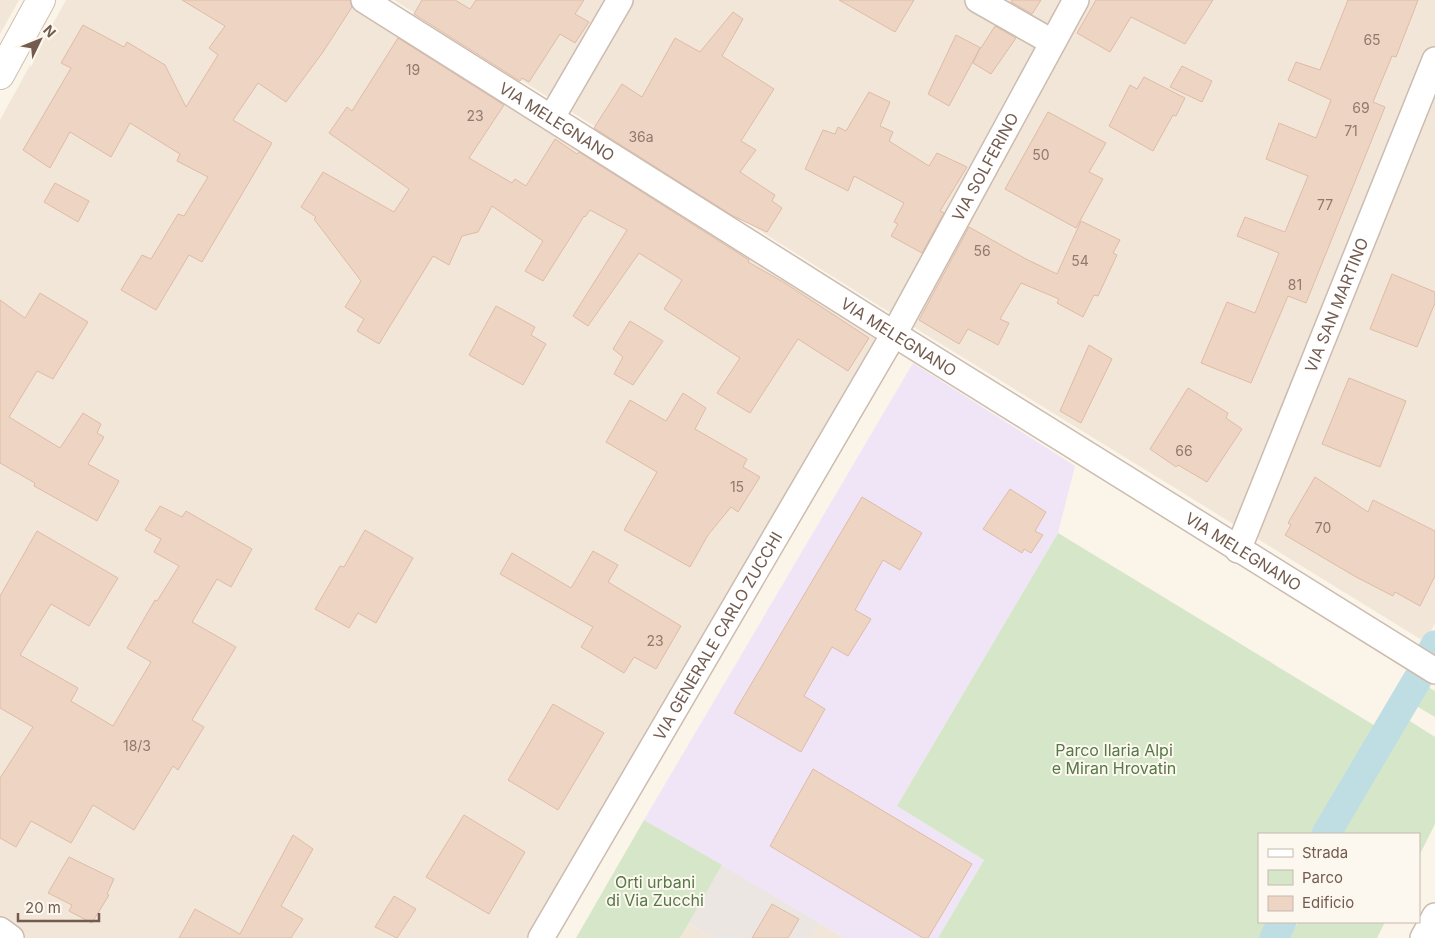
<svg xmlns="http://www.w3.org/2000/svg" width="1435" height="938" font-family="Inter,sans-serif">
  <style>
    .residential { fill: #f2e6d8 }
    .industrial { fill: #ece6e2 }
    .education { fill: #f0e5f7 }
    .green { fill: #d5e7c8 }
    .lines { fill: none; stroke-linecap: round; stroke-linejoin: round }
    .canal { stroke: #bfdee3; stroke-width: 29 }
    .building { fill: #eed4c3; stroke: #dfbba5 }
    .street-casing { stroke: #ccbcb0; stroke-width: 28 }
    .secondary-casing { stroke: #d0beb0; stroke-width: 30 }
    .street { stroke: #fff; stroke-width: 25 }
    .secondary { stroke: #fff; stroke-width: 28 }
    .labels { text-anchor: middle; dominant-baseline: central; stroke-width: 4; stroke-linejoin: round; paint-order: stroke }
    .number-label { font-size: 14px; fill: #92796c }
    .street-label { font-size: 16px; fill: #735b4f; stroke: #fdf8ef }
    .park-label { font-size: 16px; fill: #567848; stroke: #fdf8ef }
  </style>
  <rect width="100%" height="100%" fill="#fbf4e9"/>
  <path class="residential" d="M0,0H19L0,34Z
    M66,0H344L877,336L527,938H0V120Z
    M394,0H1435V623L1425,642L881,307Z
    M688,923L713,938H680Z
    M820,923L845,938H811Z"/>
  <path class="industrial" d="M722,865L820,923L811,938H713L688,923Z"/>
  <path class="education" d="M913,363L1075,466L1058,533L897,806L984,860L938,938H845L644,820Z"/>
  <path class="green" d="M1058,533L1382,730L1319,834H1259V922H1276L1269,938H938L984,860L897,806Z
    M1423,684L1435,691V717L1413,704Z
    M1405,718L1435,737V824L1419,856V834H1342Z
    M644,820L722,865L680,938H576Z
    M1298,922H1385L1377,938H1290Z"/>
  <g class="lines">
    <path class="canal" d="M1428,658L1435,645
      M1326,834L1417,680
      M1274,938L1282,922"/>
  </g>
  <path class="building" d="M182,0H350L352,7L323,52L286,102L258,83L233,120L272,143L202,262L189,255L156,310L121,290L142,255L151,259L178,214L184,216L208,177L177,161L180,154L130,123L111,157L70,132L50,168L23,150L71,68L61,63L83,25L124,47L127,42L165,65L186,107L218,55L209,48L225,26Z
    M422,0H455L470,9L476,0H584L575,14L589,22L575,43L560,34L529,82L522,78L520,81L414,14Z
    M839,0H914L895,32Z
    M1012,0H1041L1032,14L1011,2Z
    M1096,0H1213L1185,44L1131,17L1110,52L1077,33Z
    M1348,0H1418L1396,57L1392,56L1373,102L1385,107L1306,303L1288,296L1251,383L1201,363L1227,302L1255,313L1279,253L1237,236L1245,217L1285,232L1308,176L1266,159L1279,123L1316,138L1331,100L1288,80L1296,62L1320,70Z
    M733,12L743,19L722,56L774,89L741,141L756,150L740,172L775,195L772,201L782,208L767,232L733,216L594,128L622,84L642,97L675,38L700,52Z
    M995,26L1016,38L991,74L973,63L980,48L949,106L928,94L956,35L981,48Z
    M398,38L504,105L469,158L512,183L515,179L526,186L555,139L577,154L579,152L749,260L748,262L785,283L869,338L848,371L798,339L750,413L717,393L740,358L664,309L682,280L639,253L588,326L573,316L627,230L590,210L585,217L584,216L543,281L525,271L543,241L492,206L478,232L462,236L449,265L433,256L379,344L357,331L364,319L345,307L361,281L314,219L316,217L301,207L323,172L394,212L409,189L329,133L347,107L352,111Z
    M1182,66L1212,81L1202,102L1170,87Z
    M1144,77L1185,98L1176,116L1173,115L1153,151L1109,126L1130,85L1137,89Z
    M869,92L890,102L880,126L893,132L889,141L929,166L937,153L967,167L940,211L944,213L922,253L891,236L898,224L894,222L904,203L854,176L848,191L805,169L823,130L835,134L838,127L846,131Z
    M1048,112L1106,143L1089,172L1103,179L1076,228L1005,189Z
    M55,183L89,201L78,222L44,202Z
    M1081,221L1120,240L1113,253L1117,255L1098,296L1094,295L1083,317L1057,303L1059,299L1021,283L1000,319L1009,323L998,345L968,329L959,344L919,320L969,227L1026,259L1057,274Z
    M1392,274L1435,292V303L1417,347L1370,329Z
    M40,293L88,322L53,379L37,371L9,417L60,448L83,413L101,424L97,433L104,437L88,464L119,481L97,521L34,486L35,483L0,463V300L25,318Z
    M496,306L535,327L531,335L546,344L523,385L469,355Z
    M630,321L663,341L633,385L614,374L623,357L613,349Z
    M1089,345L1112,359L1081,423L1060,411Z
    M1349,378L1406,401L1380,467L1322,444Z
    M1188,388L1228,413L1226,418L1242,429L1207,482L1178,465L1176,467L1150,449Z
    M683,393L706,408L695,429L747,459L743,467L760,477L738,512L731,507L708,535L690,567L624,530L657,472L606,442L630,400L666,421Z
    M1315,477L1368,512L1373,500L1435,531V576L1420,606L1395,592L1393,596L1356,577L1285,535L1291,525L1288,523Z
    M1010,489L1046,512L1035,531L1043,535L1031,553L1024,549L1022,553L983,529Z
    M862,497L922,533L900,570L883,560L855,610L871,619L848,656L832,647L804,696L825,709L801,752L734,713Z
    M160,506L182,517L186,511L252,549L231,587L217,579L192,622L236,647L192,720L204,727L178,770L173,766L134,830L93,805L71,843L31,821L16,847L0,838V778L33,727L0,708V596L37,531L118,578L89,626L51,604L20,655L78,688L71,701L113,726L151,662L127,648L155,600L157,601L179,566L154,552L161,539L145,530Z
    M365,530L413,558L376,623L358,613L349,628L315,609L340,566L344,567Z
    M593,551L618,565L608,582L681,626L656,669L634,657L624,673L581,647L593,627L500,574L512,553L571,588Z
    M553,704L604,733L558,810L508,780Z
    M813,769L972,864L928,938H923L770,846Z
    M464,815L525,852L489,914L426,877Z
    M293,835L313,849L281,906L303,919L291,938H179L195,909L240,934Z
    M69,857L114,879L107,894L109,895L92,923L69,911L72,905L48,893Z
    M394,896L416,909L397,938L375,927Z
    M772,904L799,919L788,938H752Z"/>
  <g class="lines">
    <defs>
      <g id="street">
        <path id="s1" d="M364,0L894,334L1435,671"/>
        <path d="M978,0L1052,42"/>
        <path d="M552,117L620,0"/>
        <path id="s2" d="M1238,550L1435,60"/>
        <path d="M0,930L11,938"/>
        <path id="s3" d="M541,938L894,334L1076,0"/>
        <path d="M1423,938L1435,916"/>
      </g>
      <path id="secondary" d="M0,75L41,0"/>
    </defs>
    <use href="#street" class="street-casing"/>
    <use href="#secondary" class="secondary-casing"/>
    <use href="#street" class="street"/>
    <use href="#secondary" class="secondary"/>
  </g>
  <g class="labels">
    <g class="number-label">
      <text x="1372" y="39">65</text>
      <text x="413" y="69">19</text>
      <text x="1361" y="107">69</text>
      <text x="475" y="115">23</text>
      <text x="1351" y="130">71</text>
      <text x="641" y="136">36a</text>
      <text x="1041" y="154">50</text>
      <text x="1325" y="204">77</text>
      <text x="982" y="250">56</text>
      <text x="1080" y="260">54</text>
      <text x="1295" y="284">81</text>
      <text x="1184" y="450">66</text>
      <text x="737" y="486">15</text>
      <text x="1323" y="527">70</text>
      <text x="655" y="640">23</text>
      <text x="137" y="745">18/3</text>
    </g>
    <g class="street-label">
      <text stroke="none"><textPath href="#s1" startOffset="228">VIA MELEGNANO</textPath></text>
      <text stroke="none"><textPath href="#s3" startOffset="890">VIA SOLFERINO</textPath></text>
      <text stroke="none"><textPath href="#s2" startOffset="264">VIA SAN MARTINO</textPath></text>
      <text stroke="none"><textPath href="#s1" startOffset="632">VIA MELEGNANO</textPath></text>
      <text stroke="none"><textPath href="#s1" startOffset="1038">VIA MELEGNANO</textPath></text>
      <text stroke="none"><textPath href="#s3" startOffset="350">VIA GENERALE CARLO ZUCCHI</textPath></text>
    </g>
    <g class="park-label">
      <text x="1114" y="750">Parco Ilaria Alpi<tspan x="1114" dy="18">e Miran Hrovatin</tspan></text>
      <text x="655" y="882">Orti urbani<tspan x="655" dy="18">di Via Zucchi</tspan></text>
    </g>
  </g>
  <rect x="1258" y="833" width="162" height="90" fill="#fdf8ef" stroke="#c6b9af"/>
  <rect x="1268" y="849" width="25" height="8" fill="#ffffff" stroke="#c6b9af"/>
  <text x="1302" y="858" font-size="15" fill="#735b4f">Strada</text>
  <rect x="1268" y="870" width="25" height="15" fill="#d5e7c8" stroke="#c6b9af"/>
  <text x="1302" y="883" font-size="15" fill="#735b4f">Parco</text>
  <rect x="1268" y="896" width="25" height="15" fill="#eed4c3" stroke="#c6b9af"/>
  <text x="1302" y="908" font-size="15" fill="#735b4f">Edificio</text>
  <g transform="translate(40 40) rotate(47)" stroke="#fdf8ef" stroke-width="4" paint-order="stroke">
  <path d="M0-4L9 19L0 12L-9 19Z" fill="#735b4f"/>
  <text y="-8" font-size="14" font-weight="bold" text-anchor="middle" fill="#735b4f">N</text>
  </g>
  <path d="M18 913v8h81v-8" fill="none" stroke="#735b4f" stroke-width="2.5"/>
  <text x="25" y="913" font-size="15" fill="#735b4f" stroke="#fdf8ef" stroke-width="4" paint-order="stroke">20 m</text>
</svg>
